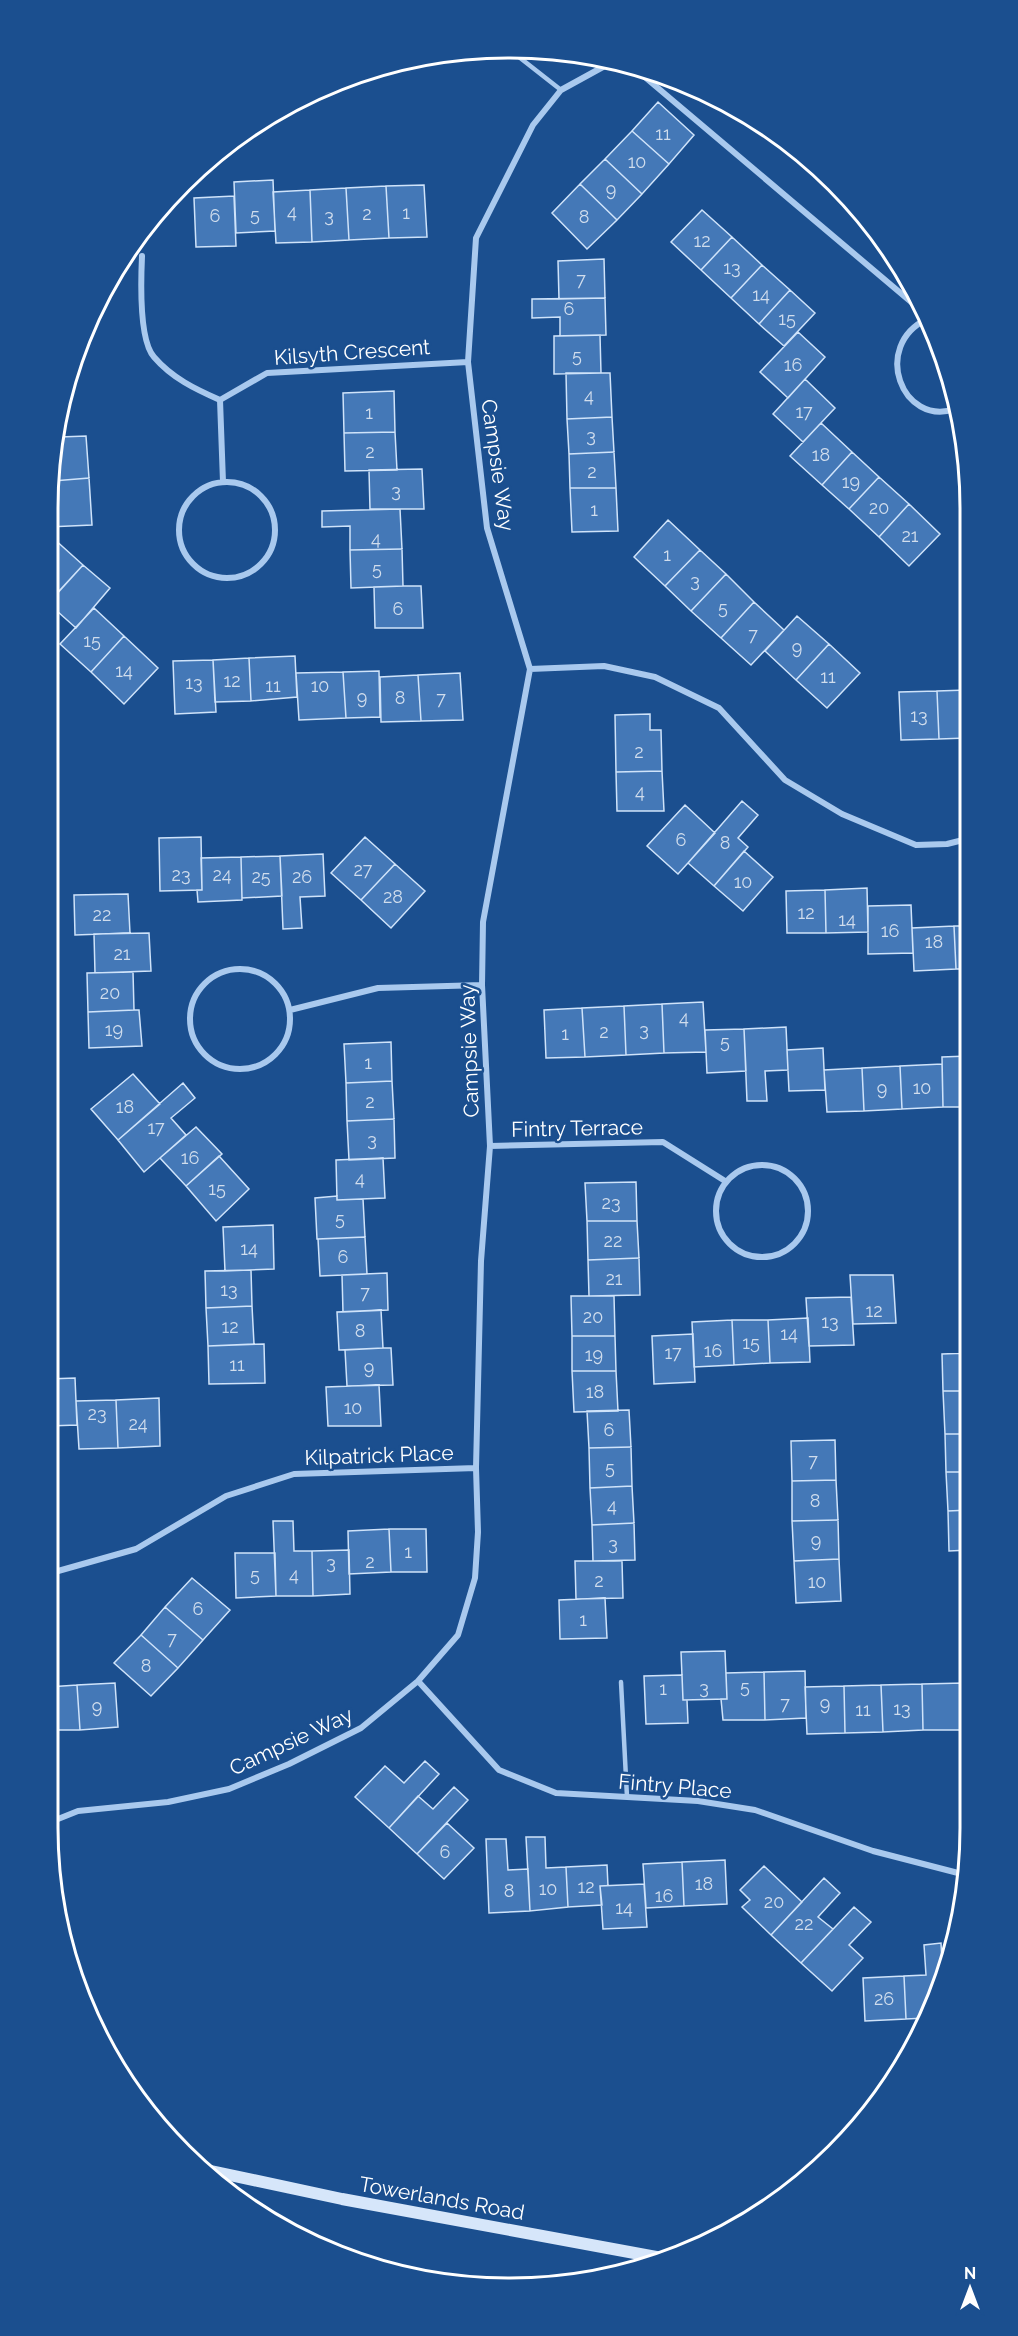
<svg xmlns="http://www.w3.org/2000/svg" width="1018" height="2336" font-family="Raleway,sans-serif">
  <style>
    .building { fill: #4478b7; stroke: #cfe3fa; stroke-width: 1.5 }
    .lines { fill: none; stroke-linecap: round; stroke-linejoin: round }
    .lane { stroke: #a9c9ee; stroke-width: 4.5 }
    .street { stroke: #a9c9ee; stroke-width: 6 }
    .secondary { stroke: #d6e6fa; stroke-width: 12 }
    .labels { text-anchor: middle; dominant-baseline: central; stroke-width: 5; stroke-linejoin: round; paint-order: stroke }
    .number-label { font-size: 18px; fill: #d0dded }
    .street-label { font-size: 21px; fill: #fff; stroke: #1b4f8f }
    .rim { fill: none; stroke: #fff; stroke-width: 3 }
  </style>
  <rect width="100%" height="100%" fill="#1b4f8f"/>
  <path class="building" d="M658,102L694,135L669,164L632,131Z
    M632,131L669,164L642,194L605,159Z
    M605,159L642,194L617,220L580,184Z
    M273,180L275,231L236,233L234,182Z
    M580,184L617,220L587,249L552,213Z
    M424,185L427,237L389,238L386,186Z
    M386,186L389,238L349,240L346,188Z
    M346,188L349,240L312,242L310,190Z
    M310,190L312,242L276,243L273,192Z
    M234,196L236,246L196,247L194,198Z
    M702,210L732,237L701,270L671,242Z
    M732,237L762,265L731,298L701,270Z
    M604,259L605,298L559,299L558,261Z
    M762,265L790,290L759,324L731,298Z
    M790,290L815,313L784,346L759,324Z
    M605,298L606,335L560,336V317L532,318V299Z
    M798,332L825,357L788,398L760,372Z
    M600,335L601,373L554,374V336Z
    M566,373H610L612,417L567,419Z
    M805,379L835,408L803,442L773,414Z
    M394,391L395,432L344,433L343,393Z
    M612,417L614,452L569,454L567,419Z
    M821,423L852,452L822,485L790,456Z
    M395,432L397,470L345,471L344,433Z
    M86,436L89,478L53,481L60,437Z
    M614,452L616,488H570L569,454Z
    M852,452L879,477L849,509L822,485Z
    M422,469L424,509H370L369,470Z
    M879,477L909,504L879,537L849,509Z
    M89,478L92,525L48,527L53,481Z
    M570,488H616L618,531L572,532Z
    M909,504L940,534L909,566L879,537Z
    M400,509L402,549L350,550V526L322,527V511Z
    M668,520L700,550L665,586L634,557Z
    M53,538L83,565L55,596L48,589V543Z
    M402,549L403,586L351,588L350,550Z
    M700,550L726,574L691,611L665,586Z
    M83,565L110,588L76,628L48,603Z
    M726,574L754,602L721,638L691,611Z
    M403,586H421L423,628H375L374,587Z
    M754,602L784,630L751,665L721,638Z
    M94,608L124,636L91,672L60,644Z
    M797,616L829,644L796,680L765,651Z
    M124,636L158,668L124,704L91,672Z
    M829,644L860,673L827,708L796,680Z
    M295,656L297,697L251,701L249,658Z
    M249,658L251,701L215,702L213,660Z
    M213,660L216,712L175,714L173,661Z
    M379,671L380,717L346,718L343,672Z
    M343,672L346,718L299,720L296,673Z
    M460,673L463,720L421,721L418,675Z
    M418,675L421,721L381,722L380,677Z
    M967,690V738L939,739L937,691Z
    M937,691L939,739L901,740L899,692Z
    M650,714V730H661L662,771L616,772L615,715Z
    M662,771L664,811H617L616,772Z
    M742,801L758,815L738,838L748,847L714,886L688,863Z
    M685,805L715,833L678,874L647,846Z
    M201,837L202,890L160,891L159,838Z
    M365,837L395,864L361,900L331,873Z
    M744,851L773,877L743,911L714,886Z
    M323,854L325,896L300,897L302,928L283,929L280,856Z
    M280,856L282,896L242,898L241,857Z
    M241,857L242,900L198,902L197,890H202L201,858Z
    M395,864L425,891L391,928L361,900Z
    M867,888L868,932L826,933L825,890Z
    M825,890L826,933H787L786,891Z
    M128,894L130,933L75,935L74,895Z
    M911,905L913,953L868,954V906Z
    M954,926L956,969L914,971L912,928Z
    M954,926H967L968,969H956Z
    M149,933L151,971L95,973L94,934Z
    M133,972L134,1010L88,1012L87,973Z
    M703,1002L706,1052L664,1053L662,1004Z
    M662,1004L664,1053L626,1055L624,1006Z
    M624,1006L626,1055L585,1057L582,1008Z
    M582,1008L585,1057L546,1058L544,1010Z
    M134,1010H139L142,1046L89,1048L88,1012Z
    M786,1027L788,1070L765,1071L767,1101H747L744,1029Z
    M744,1029L746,1071L707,1073L705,1030Z
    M391,1042L392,1081L346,1083L344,1044Z
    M823,1048L825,1090L789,1091L787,1050Z
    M968,1056V1107H943L942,1057Z
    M942,1064L943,1107L902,1109L900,1066Z
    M900,1066L902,1109L864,1111L862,1068Z
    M862,1068L864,1111L827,1112L824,1070Z
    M133,1074L160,1104L118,1140L91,1109Z
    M392,1081L394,1119L347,1121L346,1083Z
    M183,1083L195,1098L171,1118L186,1135L144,1172L118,1140Z
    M394,1119L395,1158L349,1160L347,1121Z
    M196,1127L222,1154L186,1186L160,1158Z
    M219,1156L249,1189L216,1221L186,1186Z
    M383,1158L385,1198L337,1200L336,1160Z
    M636,1182L637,1221H587L585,1183Z
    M337,1196V1200L363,1199L365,1237L317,1239L315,1198Z
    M587,1221H637L639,1258L588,1260Z
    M273,1225L274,1269L225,1271L223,1227Z
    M365,1237L367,1274L320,1276L318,1239Z
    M639,1258L640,1295L589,1296L588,1260Z
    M251,1270L252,1306L206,1308L205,1271Z
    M387,1273L388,1310L343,1312L342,1275Z
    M850,1275H893L896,1323L853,1324Z
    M571,1296H614L615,1336H572Z
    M851,1297L854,1345L809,1346L806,1298Z
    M252,1306L254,1344L208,1346L206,1308Z
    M381,1310L383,1348L339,1350L337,1312Z
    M969,1315V1353L963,1354L961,1316Z
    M808,1318L810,1362L770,1363L768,1320Z
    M732,1320H768L770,1363L734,1365Z
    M732,1320L734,1365L694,1367L692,1322Z
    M693,1334L695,1382L654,1384L652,1336Z
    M572,1336H615L616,1371H572Z
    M264,1344L265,1383L209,1384L208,1346Z
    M383,1348H391L393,1385L347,1386L345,1350Z
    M969,1353V1391H943L942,1354Z
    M572,1371H616L618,1411L574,1412Z
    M75,1378L77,1425L48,1426V1379Z
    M379,1385L381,1426H328L326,1387Z
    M943,1391H969V1434H945Z
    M159,1398L160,1446L118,1448L116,1400Z
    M116,1400L118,1448L79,1449L76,1401Z
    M629,1410L631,1447L589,1448L587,1411Z
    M945,1434H969V1472H946Z
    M835,1440L836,1480L792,1481L791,1441Z
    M631,1447L632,1486L590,1488L589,1448Z
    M946,1472H969V1510L948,1511Z
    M836,1480L838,1520L792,1521V1481Z
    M632,1486L634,1523L592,1525L590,1488Z
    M969,1510V1550L949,1551L948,1511Z
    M838,1520L839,1559L794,1561L792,1521Z
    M273,1521H293L294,1551H312L313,1596H276Z
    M634,1523L635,1560L593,1561L592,1525Z
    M389,1529H426L427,1572H391Z
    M389,1529L391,1572L349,1574L348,1531Z
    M349,1550L350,1594L313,1596L312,1551Z
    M235,1553H275L276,1596L236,1598Z
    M839,1559L841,1601L796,1603L794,1561Z
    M575,1561H622L623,1598L576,1599Z
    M192,1578L230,1610L203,1640L165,1607Z
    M605,1598L607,1638L560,1639L559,1600Z
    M165,1607L203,1640L178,1668L141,1635Z
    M141,1635L178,1668L151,1696L114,1663Z
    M725,1651L727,1699L683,1700L681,1652Z
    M805,1671L806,1718L765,1720L764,1672Z
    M764,1672L765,1720H723L721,1699H727L726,1673Z
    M682,1675L683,1700H687L688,1723L646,1724L644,1676Z
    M115,1683L118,1727L80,1730L77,1685Z
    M964,1683L965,1730H923L922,1684Z
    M922,1684L923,1730L883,1732L881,1685Z
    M77,1685L80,1730H48V1687Z
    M881,1685L883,1732L845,1733L844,1686Z
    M844,1686L845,1733L807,1734L805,1687Z
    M425,1761L439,1774L389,1828L355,1797L385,1766L404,1783Z
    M454,1787L468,1800L417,1854L389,1828L418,1796L433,1809Z
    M447,1823L474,1848L444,1879L417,1854Z
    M526,1837H545L546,1868L566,1867L568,1907L530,1911Z
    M486,1839H506L508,1870L528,1869L530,1911L489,1913Z
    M725,1860L727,1904L684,1906L682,1862Z
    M682,1862L684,1906L646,1908L643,1864Z
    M607,1865L608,1886H600L602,1905L568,1907L566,1867Z
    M764,1866L802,1902L771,1935L742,1907L750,1900L740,1890Z
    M824,1878L840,1893L818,1917L833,1929L801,1963L771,1935Z
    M644,1884L647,1927L603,1929L600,1886Z
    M854,1907L871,1922L849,1945L863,1958L832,1991L801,1963Z
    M941,1943L943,1981L926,2018L906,2019L904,1976L926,1975L924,1945Z
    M904,1976L906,2019L865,2021L863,1978Z"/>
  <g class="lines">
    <path class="lane" d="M510,50L561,90
      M621,1682L627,1797"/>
    <path class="street" d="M633,67L923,312
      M142,256C141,278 139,340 154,357C172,378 195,389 220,400
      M927,319C871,346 902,427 955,409
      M223,482L220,400L267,373L468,362
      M179 530a48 48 0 1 1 96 0a48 48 0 1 1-96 0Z
      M530,669L604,666L655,677L719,708L785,780L842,814L916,845L947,844L967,839
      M190 1019a50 50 0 1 1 100 0a50 50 0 1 1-100 0Z
      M290,1010L378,988L482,985
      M490,1146L663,1142L725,1181
      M716 1211a46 46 0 1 1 92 0a46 46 0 1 1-92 0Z
      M51,1573L136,1549L226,1496L294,1474L476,1468
      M48,1594L51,1573L48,1558
      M418,1681L499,1770L556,1793L698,1801L755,1810L873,1851L962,1874
      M48,1823L78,1811L168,1802L229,1789L289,1764L361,1728L418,1681L458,1635L475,1578L478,1532L476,1468L481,1261L490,1146L482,985L483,922L530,669L487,528L468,362L476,238L533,125L561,90L612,62"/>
    <path class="secondary" d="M211,2171L342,2199L667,2259"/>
  </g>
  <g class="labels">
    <g class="number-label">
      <text x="663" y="133">11</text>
      <text x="637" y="161">10</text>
      <text x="611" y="189">9</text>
      <text x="292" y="211">4</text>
      <text x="406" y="212">1</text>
      <text x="367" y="213">2</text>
      <text x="255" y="214">5</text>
      <text x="215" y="215">6</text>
      <text x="329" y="215">3</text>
      <text x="584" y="216">8</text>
      <text x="702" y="240">12</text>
      <text x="732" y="267">13</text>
      <text x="581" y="279">7</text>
      <text x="761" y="294">14</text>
      <text x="569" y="308">6</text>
      <text x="787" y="318">15</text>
      <text x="577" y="355">5</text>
      <text x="793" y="364">16</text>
      <text x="589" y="395">4</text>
      <text x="804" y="411">17</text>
      <text x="369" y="412">1</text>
      <text x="591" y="435">3</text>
      <text x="370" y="451">2</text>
      <text x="821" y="454">18</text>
      <text x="592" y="471">2</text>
      <text x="851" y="481">19</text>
      <text x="396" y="490">3</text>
      <text x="879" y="507">20</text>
      <text x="594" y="509">1</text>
      <text x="910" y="535">21</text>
      <text x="376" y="538">4</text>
      <text x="667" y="554">1</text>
      <text x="377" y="568">5</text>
      <text x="695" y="580">3</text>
      <text x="723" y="607">5</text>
      <text x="398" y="608">6</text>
      <text x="753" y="634">7</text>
      <text x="92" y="640">15</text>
      <text x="797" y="647">9</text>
      <text x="124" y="670">14</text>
      <text x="828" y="676">11</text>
      <text x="232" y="680">12</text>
      <text x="194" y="682">13</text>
      <text x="273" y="685">11</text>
      <text x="320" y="685">10</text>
      <text x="362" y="697">9</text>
      <text x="400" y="697">8</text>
      <text x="441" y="698">7</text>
      <text x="919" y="715">13</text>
      <text x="639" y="751">2</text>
      <text x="640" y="791">4</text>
      <text x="681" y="839">6</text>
      <text x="725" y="842">8</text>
      <text x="363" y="869">27</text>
      <text x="181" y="874">23</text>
      <text x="222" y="874">24</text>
      <text x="261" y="876">25</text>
      <text x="302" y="876">26</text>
      <text x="743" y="881">10</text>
      <text x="393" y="896">28</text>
      <text x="806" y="912">12</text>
      <text x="102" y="914">22</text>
      <text x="847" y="919">14</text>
      <text x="890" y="930">16</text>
      <text x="934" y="941">18</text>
      <text x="122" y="953">21</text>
      <text x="110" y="992">20</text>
      <text x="684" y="1017">4</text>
      <text x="114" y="1029">19</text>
      <text x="644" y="1029">3</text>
      <text x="604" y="1031">2</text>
      <text x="565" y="1033">1</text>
      <text x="725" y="1041">5</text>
      <text x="368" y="1062">1</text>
      <text x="922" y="1087">10</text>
      <text x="882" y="1088">9</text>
      <text x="370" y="1101">2</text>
      <text x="125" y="1106">18</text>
      <text x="156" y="1127">17</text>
      <text x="372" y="1139">3</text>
      <text x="190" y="1157">16</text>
      <text x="360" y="1178">4</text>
      <text x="217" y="1188">15</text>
      <text x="611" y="1202">23</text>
      <text x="340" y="1218">5</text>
      <text x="613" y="1240">22</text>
      <text x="249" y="1248">14</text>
      <text x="343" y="1256">6</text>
      <text x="614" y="1278">21</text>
      <text x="229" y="1289">13</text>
      <text x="365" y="1292">7</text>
      <text x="874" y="1310">12</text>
      <text x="593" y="1316">20</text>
      <text x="830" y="1321">13</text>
      <text x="230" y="1326">12</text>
      <text x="360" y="1330">8</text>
      <text x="789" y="1333">14</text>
      <text x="751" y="1342">15</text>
      <text x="713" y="1350">16</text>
      <text x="673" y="1352">17</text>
      <text x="594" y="1354">19</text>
      <text x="237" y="1364">11</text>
      <text x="369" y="1367">9</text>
      <text x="595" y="1391">18</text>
      <text x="353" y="1407">10</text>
      <text x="97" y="1413">23</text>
      <text x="138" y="1423">24</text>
      <text x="609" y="1429">6</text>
      <text x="813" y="1460">7</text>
      <text x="610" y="1467">5</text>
      <text x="815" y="1500">8</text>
      <text x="612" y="1505">4</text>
      <text x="816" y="1540">9</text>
      <text x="613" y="1543">3</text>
      <text x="408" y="1551">1</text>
      <text x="370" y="1561">2</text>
      <text x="331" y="1562">3</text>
      <text x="255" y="1574">5</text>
      <text x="294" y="1574">4</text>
      <text x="599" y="1580">2</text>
      <text x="817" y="1581">10</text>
      <text x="198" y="1608">6</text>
      <text x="583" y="1619">1</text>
      <text x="172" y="1638">7</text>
      <text x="146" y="1665">8</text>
      <text x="745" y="1686">5</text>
      <text x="704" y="1687">3</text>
      <text x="663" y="1688">1</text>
      <text x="785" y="1703">7</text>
      <text x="825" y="1703">9</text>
      <text x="97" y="1706">9</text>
      <text x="902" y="1708">13</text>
      <text x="863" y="1709">11</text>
      <text x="445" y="1851">6</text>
      <text x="704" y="1883">18</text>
      <text x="586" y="1886">12</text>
      <text x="548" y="1888">10</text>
      <text x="509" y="1890">8</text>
      <text x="664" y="1895">16</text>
      <text x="774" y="1901">20</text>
      <text x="624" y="1907">14</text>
      <text x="804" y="1923">22</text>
      <text x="884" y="1998">26</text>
    </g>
    <g class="street-label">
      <text transform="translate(352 352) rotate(-4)">Kilsyth Crescent</text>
      <text transform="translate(498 465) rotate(82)">Campsie Way</text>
      <text transform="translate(469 1051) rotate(-92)">Campsie Way</text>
      <text transform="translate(577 1128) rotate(-1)">Fintry Terrace</text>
      <text transform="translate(379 1455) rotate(-2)">Kilpatrick Place</text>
      <text transform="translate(291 1741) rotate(-25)">Campsie Way</text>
      <text transform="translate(675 1786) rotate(5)">Fintry Place</text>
      <text transform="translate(442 2198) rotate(10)">Towerlands Road</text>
    </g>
  </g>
  <path d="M0 0H1018V2336H0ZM508 58H510A450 450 0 0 1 960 508V1828A450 450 0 0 1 510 2278H508A450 450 0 0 1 58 1828V508A450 450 0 0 1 508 58Z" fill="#1b4f8f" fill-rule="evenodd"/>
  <path class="rim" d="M508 58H510A450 450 0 0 1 960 508V1828A450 450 0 0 1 510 2278H508A450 450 0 0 1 58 1828V508A450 450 0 0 1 508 58Z"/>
  <g transform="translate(970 2288)" stroke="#1b4f8f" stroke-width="4.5" paint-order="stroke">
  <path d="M0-4.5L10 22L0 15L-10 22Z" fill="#ffffff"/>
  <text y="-9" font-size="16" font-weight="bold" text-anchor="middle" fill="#ffffff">N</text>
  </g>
</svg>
